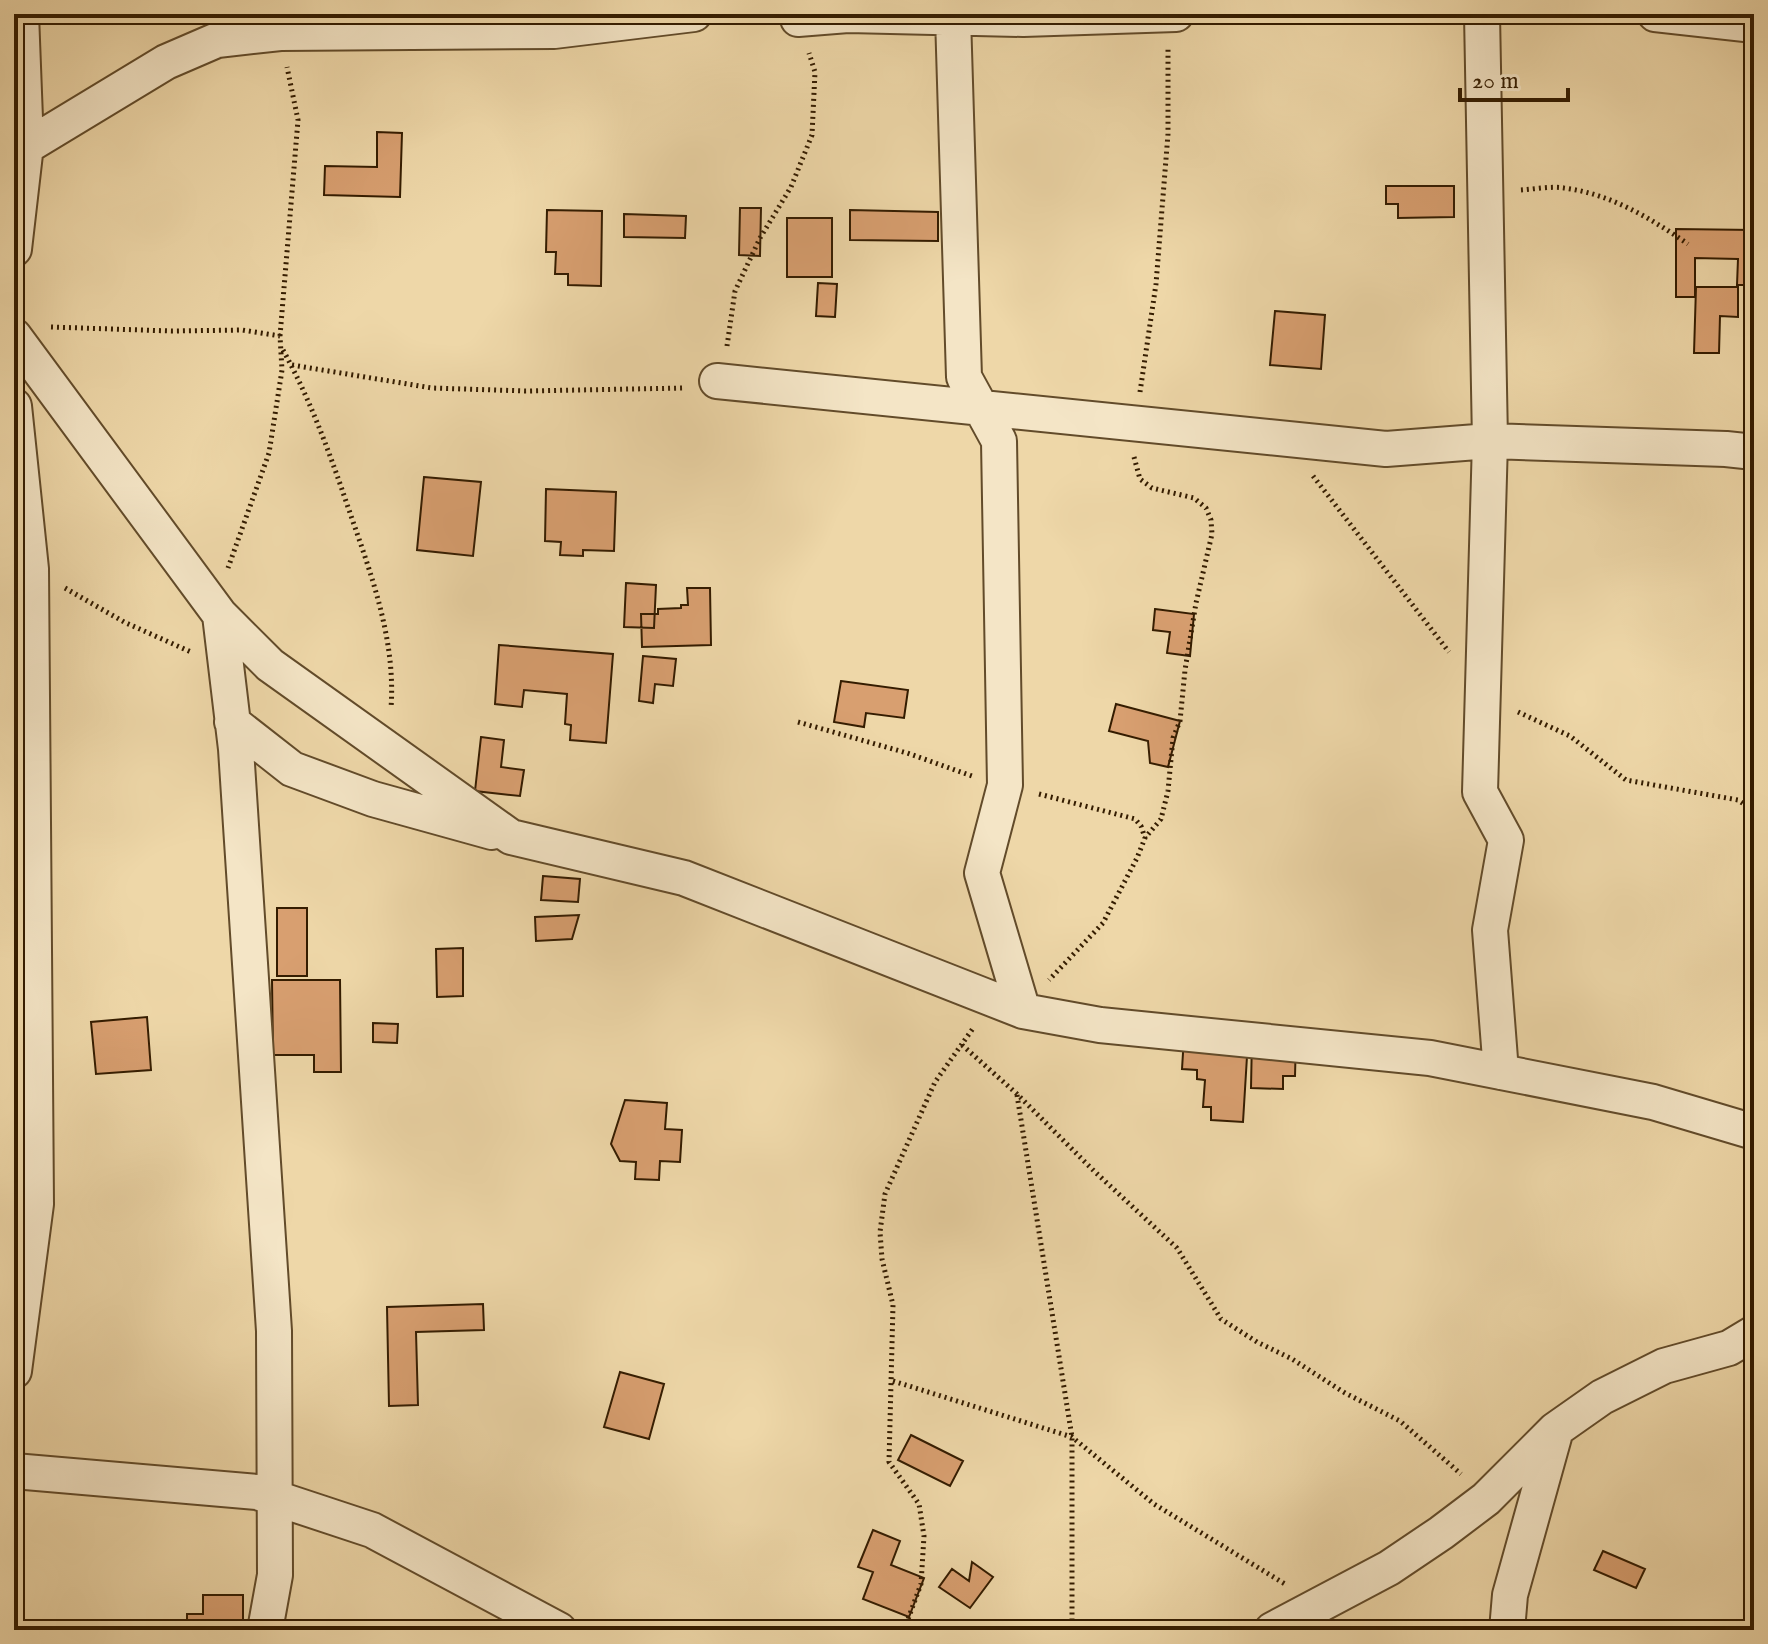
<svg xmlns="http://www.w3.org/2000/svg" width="1768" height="1644" font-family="'IM FELL English',serif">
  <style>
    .building { fill: #d89f70; stroke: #341c00; stroke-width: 2 }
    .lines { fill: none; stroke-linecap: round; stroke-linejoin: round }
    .minor-casing { stroke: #624b2a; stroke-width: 38 }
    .path { stroke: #341c00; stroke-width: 5; stroke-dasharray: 2 4; stroke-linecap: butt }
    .minor { stroke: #f4e5c6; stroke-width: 34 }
  </style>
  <rect width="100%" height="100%" fill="#eed7a8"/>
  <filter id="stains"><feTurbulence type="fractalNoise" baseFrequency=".0025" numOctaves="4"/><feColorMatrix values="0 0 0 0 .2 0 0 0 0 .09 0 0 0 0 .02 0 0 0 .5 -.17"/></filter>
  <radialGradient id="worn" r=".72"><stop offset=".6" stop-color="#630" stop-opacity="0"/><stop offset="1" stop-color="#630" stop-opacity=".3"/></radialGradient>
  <path class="building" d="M377,132L402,133L400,197L324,195L325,166L377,167Z
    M1386,186H1454V217L1398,218V204H1386Z
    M740,208H761L760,256L739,255Z
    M547,210L602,211L601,286L568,285V274H555L556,252H546Z
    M850,210L938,212V241L850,240Z
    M624,214L686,216L685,238L624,237Z
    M787,218H832V277H787Z
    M1676,229L1754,230V285H1737L1738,259L1695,258V297H1676Z
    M818,283L837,284L835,317L816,316Z
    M1696,287H1738V317L1720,316L1719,353H1694Z
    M1275,311L1325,315L1321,369L1270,365Z
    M424,477L481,482L473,556L417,550Z
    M546,489L616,492L614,551L583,550V556L560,555L561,542L545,541Z
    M626,583L656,585L654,628L624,627Z
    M687,588H710L711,645L642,647L641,614H658V609L681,608V605H688Z
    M1155,609L1194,614L1190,656L1167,653L1170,632L1153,630Z
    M499,645L613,654L606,743L570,740L571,725L565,724L567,694L524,690L522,707L495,704Z
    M643,656L676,659L673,686L655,684L653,703L639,701Z
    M841,681L908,690L904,718L866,713L864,727L834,722Z
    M1116,704L1180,721L1168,767L1150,763L1148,741L1109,731Z
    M481,737L504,740L501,767L524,770L520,796L475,791Z
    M543,876L580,879L578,902L541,900Z
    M277,908H307V976H277Z
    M579,915L572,939L536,941L535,917Z
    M463,948V996L437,997L436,949Z
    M272,980H340L341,1072H314V1055H273Z
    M147,1017L151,1070L96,1074L91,1022Z
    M373,1023L398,1024L397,1043L373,1042Z
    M1184,1037L1248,1040L1243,1122L1211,1120V1107H1203L1205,1080L1197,1079V1070L1182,1069Z
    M1252,1037L1296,1038L1295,1076H1283V1089L1251,1088Z
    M625,1100L667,1103L665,1129L682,1130L680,1162L660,1161L659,1180L635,1179L636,1162L620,1161L611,1144Z
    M483,1304L484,1330L416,1332L418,1405L389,1406L387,1307Z
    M620,1372L664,1384L649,1439L604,1427Z
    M911,1435L963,1461L950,1486L898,1460Z
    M873,1530L900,1541L891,1565L924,1578L909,1617L863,1599L873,1572L858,1567Z
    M1603,1551L1645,1569L1636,1588L1594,1570Z
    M972,1562L993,1577L970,1608L939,1587L952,1569L969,1581Z
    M203,1595H243V1626L251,1630H187V1614H203Z"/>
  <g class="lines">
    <defs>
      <path id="minor" d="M1482,14L1490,441L1480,792L1506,840L1490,930L1501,1072
        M1655,14L1754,25
        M953,17L964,377L999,441L1005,785L982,873L1023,1011
        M798,19L848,15L1023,19L1176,14
        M14,154L166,62L217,40L280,33L554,31L694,14
        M14,249L26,145L21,14
        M14,336L220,615L270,665L511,837L684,878L1023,1011L1100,1025L1430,1058L1653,1102L1754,1132
        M717,381L1386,449L1490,441L1726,449L1754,452
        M14,406L31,569L36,1204L14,1371
        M220,615L236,749L274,1331L275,1575L265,1630
        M232,722L292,769L373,799L492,832
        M14,1471L257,1492L372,1530L559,1630
        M1272,1630L1389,1568L1441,1533L1486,1499L1555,1430L1602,1397L1664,1366L1729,1348L1754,1333
        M1507,1630L1510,1595L1554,1437"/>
    </defs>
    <use href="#minor" class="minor-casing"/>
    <path class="path" d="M1521,190C1535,189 1551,186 1564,188C1611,194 1650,218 1688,244
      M51,327L171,331L242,330L280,336L282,370L269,453L228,568
      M280,336L298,120L287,67
      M727,346L735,291L760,238L791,187L812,135L815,72L809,53
      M283,350C311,401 330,454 349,510C371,574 396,640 391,708
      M292,365L432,388L526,391L685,388
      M1140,392L1156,284L1168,134V47
      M1134,457L1140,479L1152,488L1194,498L1206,508L1211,520L1212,534L1196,603L1185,670L1180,721L1173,738L1168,791L1161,819L1145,838
      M1313,476L1449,652
      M65,588L124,622L191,652
      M1518,712L1570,736L1626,780L1738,800L1754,811
      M798,722L907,753L972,776
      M1039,794L1135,819L1141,826L1145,838L1137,858L1103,923L1049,980
      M962,1045L1017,1094L1094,1171L1177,1248L1221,1319L1257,1342L1292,1359L1345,1393L1400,1421L1461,1474
      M1017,1095L1072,1437V1630
      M893,1381L1072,1437L1154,1504L1285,1584
      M904,1630L921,1584L924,1536L919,1504L889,1462L893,1305L882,1259L880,1232L885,1194L935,1082L974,1027"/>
    <use href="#minor" class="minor"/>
  </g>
  <rect width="1768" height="1644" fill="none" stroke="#eed7a8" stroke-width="48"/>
  <rect x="16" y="16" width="1736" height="1612" fill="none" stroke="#341c00" stroke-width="4"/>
  <rect x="24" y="24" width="1720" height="1596" fill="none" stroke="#341c00" stroke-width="2"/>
  <path d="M1460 88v12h108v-12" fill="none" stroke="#341c00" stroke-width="4"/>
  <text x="1472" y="88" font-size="24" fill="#341c00" stroke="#f4e5c6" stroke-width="6" paint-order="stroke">20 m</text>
  <rect width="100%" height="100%" filter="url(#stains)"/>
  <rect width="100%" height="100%" fill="url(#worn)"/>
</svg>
